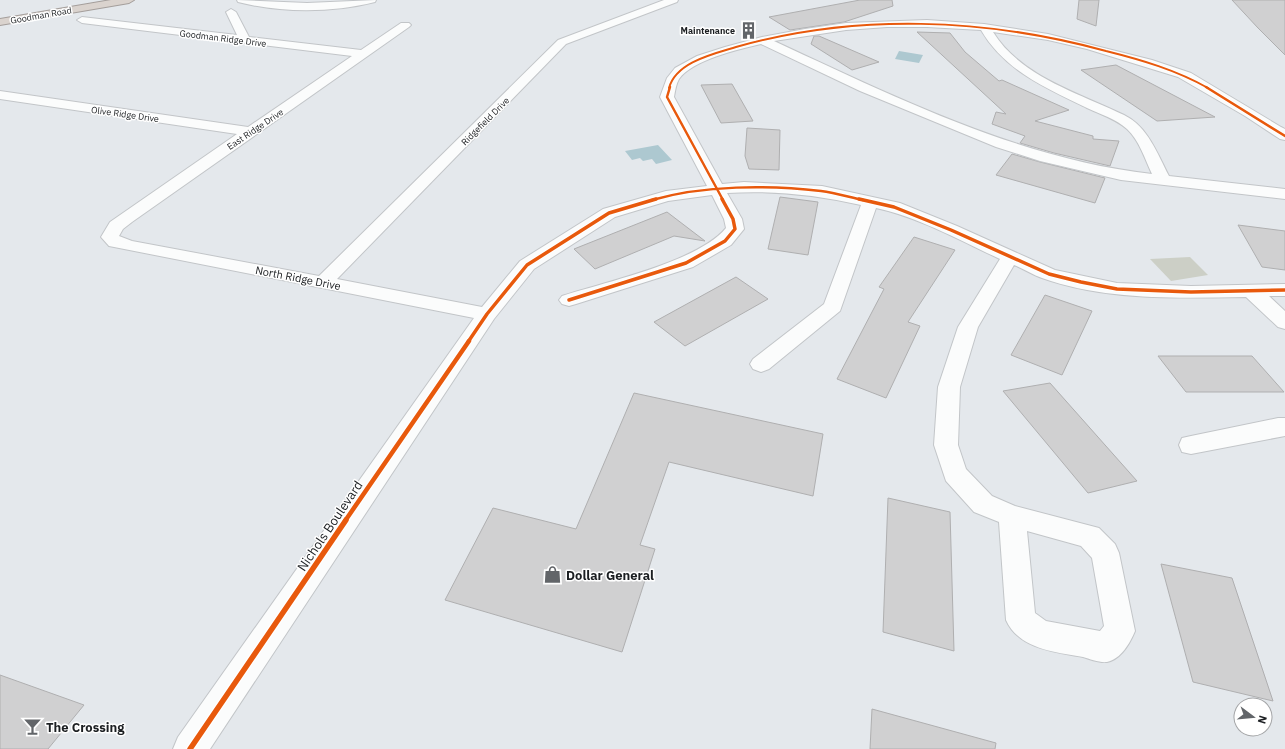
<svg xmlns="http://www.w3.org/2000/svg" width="1285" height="749" font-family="'IBM Plex Sans',sans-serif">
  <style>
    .green { fill: #cccfc6 }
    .water { fill: #adc8d0 }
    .building { fill: #d0d0d1; stroke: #afafb0 }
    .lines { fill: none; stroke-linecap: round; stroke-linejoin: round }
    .street-casing { stroke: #c2c5c8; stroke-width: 2 }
    .highway-casing { stroke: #a49e9b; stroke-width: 2 }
    .street { fill: #fbfcfc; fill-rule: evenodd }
    .highway { fill: #dad3ce; fill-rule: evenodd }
    .cycleway-far4-casing { stroke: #fff; stroke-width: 3.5 }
    .cycleway-far3-casing { stroke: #fff; stroke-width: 4 }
    .cycleway-far2-casing { stroke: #fff; stroke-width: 5.5 }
    .cycleway-far1-casing { stroke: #fff; stroke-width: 7 }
    .cycleway-casing { stroke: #fff; stroke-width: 8 }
    .cycleway-far4 { stroke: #e8590c; stroke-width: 2 }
    .cycleway-far3 { stroke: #e8590c; stroke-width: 2.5 }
    .cycleway-far2 { stroke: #e8590c; stroke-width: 3.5 }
    .cycleway-far1 { stroke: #e8590c; stroke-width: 4.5 }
    .cycleway { stroke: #e8590c; stroke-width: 5.5 }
    .labels { text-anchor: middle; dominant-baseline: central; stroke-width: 3; stroke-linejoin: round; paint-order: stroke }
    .far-street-label { font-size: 9px; fill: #1c1f22; stroke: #fff }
    .far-poi-label { font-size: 9px; font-weight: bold; fill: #1c1f22; stroke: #fff; text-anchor: end }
    .street-label { font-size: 11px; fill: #1c1f22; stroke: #fff }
    .near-street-label { font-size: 13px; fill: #1c1f22; stroke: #fff }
    .near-poi-label { font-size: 13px; font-weight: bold; fill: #1c1f22; stroke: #fff; text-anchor: start }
  </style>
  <rect width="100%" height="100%" fill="#e4e8ec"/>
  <path class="green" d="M1190,257L1208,275L1171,281L1150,259Z"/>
  <path class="water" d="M899,51L923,55L919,63L895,59Z
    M658,145L672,160L656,164L652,159L643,161L640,158L632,160L625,151Z"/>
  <path class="building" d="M860,0H892L893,6L844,22L790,30L769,17Z
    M1079,0H1099L1096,26L1077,19Z
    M1232,0H1285V55L1258,28Z
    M917,32L950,33L965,52L999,81L1002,80L1069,110L1035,121L1093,136V139L1119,141L1110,166L1054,153L1020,143L1025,136L992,124L996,112L1006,114Z
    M814,36H819L879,62L852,70L811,44Z
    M1116,65L1215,117L1157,121L1081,70Z
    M732,84L753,121L721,123L701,85Z
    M747,128L780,130L779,170L749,169L745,156Z
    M1012,154L1040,162L1105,178L1095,203L996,175Z
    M780,197L818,202L808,255L768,249Z
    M667,212L705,241L674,236L595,269L574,249Z
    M1238,225L1285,231V270L1262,267Z
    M914,237L955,250L908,322L920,326L886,398L837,379L884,289L879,287Z
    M736,277L768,299L685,346L654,322Z
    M1045,295L1092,311L1062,375L1011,355Z
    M1158,356H1252L1284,392H1186Z
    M1050,383L1137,481L1088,493L1003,391Z
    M634,393L823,434L813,496L669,462L640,545L655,549L622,652L445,600L493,508L576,529Z
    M888,498L950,512L954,651L883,632Z
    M1161,564L1232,578L1273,701L1193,682Z
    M0,675L84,705L48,749H0Z
    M872,709L996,743L995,749H870Z"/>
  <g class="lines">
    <defs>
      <path id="street" d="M237,0L307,3L376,0L375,2C332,13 281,13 238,2Z
        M664,0H678L677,2L566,44L337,279L482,307L520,261L603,209L666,191L707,186L660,97L667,78L675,68L697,56L725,47L762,37L805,29L846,23L927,20L984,24L1048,34L1152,60L1191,73L1281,127L1285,129V140L1280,139L1245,116L1178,77L1087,49L1048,40L993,32C1021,77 1079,93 1124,115C1148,127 1157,153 1169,176L1285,189V199L1121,180L1040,161L996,147L860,91L761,44C739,49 692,60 679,79C676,84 675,91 674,97L722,184L744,182L822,186L900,203L957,226L1055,270L1117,283L1191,286L1285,284V296H1269L1285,311V329L1278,327L1246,297C1178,298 1107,301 1042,278C1033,275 1024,269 1014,265L978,327L960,387L958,445L966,469L992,496L1015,506L1099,528L1115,544L1119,553L1135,631C1130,643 1121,659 1107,662C1100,663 1090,659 1083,657C1055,652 1019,649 1006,620L999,522L974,512L946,481L934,445L938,387L958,327L1000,259C961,241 918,217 876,208L840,311L769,369L761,372L753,369L750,364L753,359L824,304L861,205C817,195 772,190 727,193L742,219L744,229L731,245L693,267L576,304L569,306L562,304L559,300L562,296C605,282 698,262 726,228L724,219L712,195L668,201L615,217L534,269L494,319L210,749H173L178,737L474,318L109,246L101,237L110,222L237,134L0,99V91L248,127L352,56L82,23L77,20L82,17L237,35L226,12L231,9L236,12L249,37L361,50L401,23H409L411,25L409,27L132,222L123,229L119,236L132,241L319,276L558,40ZM887,27H927L981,30C1005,71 1046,88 1087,108C1100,114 1116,119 1127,129C1139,140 1145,159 1152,174C1019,159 895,97 774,41L846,30ZM1027,531L1081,546L1092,558L1104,626L1100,631L1046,621L1035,613Z
        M1278,418H1285V436L1191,454L1182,452L1179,445L1182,438L1191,436Z"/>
      <path id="highway" d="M111,0H134L129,3L0,25V19Z"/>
    </defs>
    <use href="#street" class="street-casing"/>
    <use href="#highway" class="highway-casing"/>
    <use href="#street" class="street"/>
    <use href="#highway" class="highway"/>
    <defs>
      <path id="cycleway-far4" d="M669,88C676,62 713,54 736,47C856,13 986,18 1106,51C1142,60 1176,70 1208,88"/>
      <path id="cycleway-far3" d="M670,87L667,97L723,200
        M1206,87L1285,136
        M652,200C704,185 768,185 821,191C835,193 849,197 863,200"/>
      <path id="cycleway-far2" d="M859,199L894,207L951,230L1049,274L1081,282L1117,289L1191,292L1285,290
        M569,300L686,263L725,241L735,229L733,219L722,199
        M468,342L487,314L527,265L609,213L656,199"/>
      <path id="cycleway-far1" d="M345,521L469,341"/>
      <path id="cycleway" d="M190,749L346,520"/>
    </defs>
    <use href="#cycleway-far4" class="cycleway-far4-casing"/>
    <use href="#cycleway-far3" class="cycleway-far3-casing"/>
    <use href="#cycleway-far2" class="cycleway-far2-casing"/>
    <use href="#cycleway-far1" class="cycleway-far1-casing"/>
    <use href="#cycleway" class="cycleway-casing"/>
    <use href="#cycleway-far4" class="cycleway-far4"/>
    <use href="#cycleway-far3" class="cycleway-far3"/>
    <use href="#cycleway-far2" class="cycleway-far2"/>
    <use href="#cycleway-far1" class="cycleway-far1"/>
    <use href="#cycleway" class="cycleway"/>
  </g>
  <defs>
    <symbol id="building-bare" viewBox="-9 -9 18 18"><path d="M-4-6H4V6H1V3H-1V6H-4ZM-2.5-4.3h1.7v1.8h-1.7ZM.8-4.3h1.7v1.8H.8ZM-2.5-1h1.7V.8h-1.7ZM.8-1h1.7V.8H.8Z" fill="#626569" stroke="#fff" stroke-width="2.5" paint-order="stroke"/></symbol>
    <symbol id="shop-bare" viewBox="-9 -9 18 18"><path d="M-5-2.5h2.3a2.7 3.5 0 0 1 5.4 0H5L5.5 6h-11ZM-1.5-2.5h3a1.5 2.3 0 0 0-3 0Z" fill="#626569" stroke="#fff" stroke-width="2.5" paint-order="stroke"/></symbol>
    <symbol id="bar-bare" viewBox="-9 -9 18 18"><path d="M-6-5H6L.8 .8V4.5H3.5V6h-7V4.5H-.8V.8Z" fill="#626569" stroke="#fff" stroke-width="2.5" paint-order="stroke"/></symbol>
  </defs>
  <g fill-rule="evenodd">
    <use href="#building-bare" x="736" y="18" width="25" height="25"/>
    <use href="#shop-bare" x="540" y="562" width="25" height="25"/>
    <use href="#bar-bare" x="20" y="714" width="25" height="25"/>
  </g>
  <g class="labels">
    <g class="far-street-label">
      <text transform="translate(41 15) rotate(-10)">Goodman Road</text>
      <text transform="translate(223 38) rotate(7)">Goodman Ridge Drive</text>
      <text transform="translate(125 114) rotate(8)">Olive Ridge Drive</text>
      <text transform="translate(485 121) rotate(-45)">Ridgefield Drive</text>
      <text transform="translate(255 129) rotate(-34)">East Ridge Drive</text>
    </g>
    <g class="far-poi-label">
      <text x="735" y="30">Maintenance</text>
    </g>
    <g class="street-label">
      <text transform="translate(298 278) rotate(11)">North Ridge Drive</text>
    </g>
    <g class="near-street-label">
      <text transform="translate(330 526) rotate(-56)">Nichols Boulevard</text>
    </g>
    <g class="near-poi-label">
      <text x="566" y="575">Dollar General</text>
      <text x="46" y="727">The Crossing</text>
    </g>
  </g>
  <g transform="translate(1253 717) rotate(106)"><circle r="19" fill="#ffffff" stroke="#a4a5a7"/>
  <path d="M0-3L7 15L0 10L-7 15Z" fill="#626569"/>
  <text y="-6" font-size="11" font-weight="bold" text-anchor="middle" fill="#1c1f22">N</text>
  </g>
</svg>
